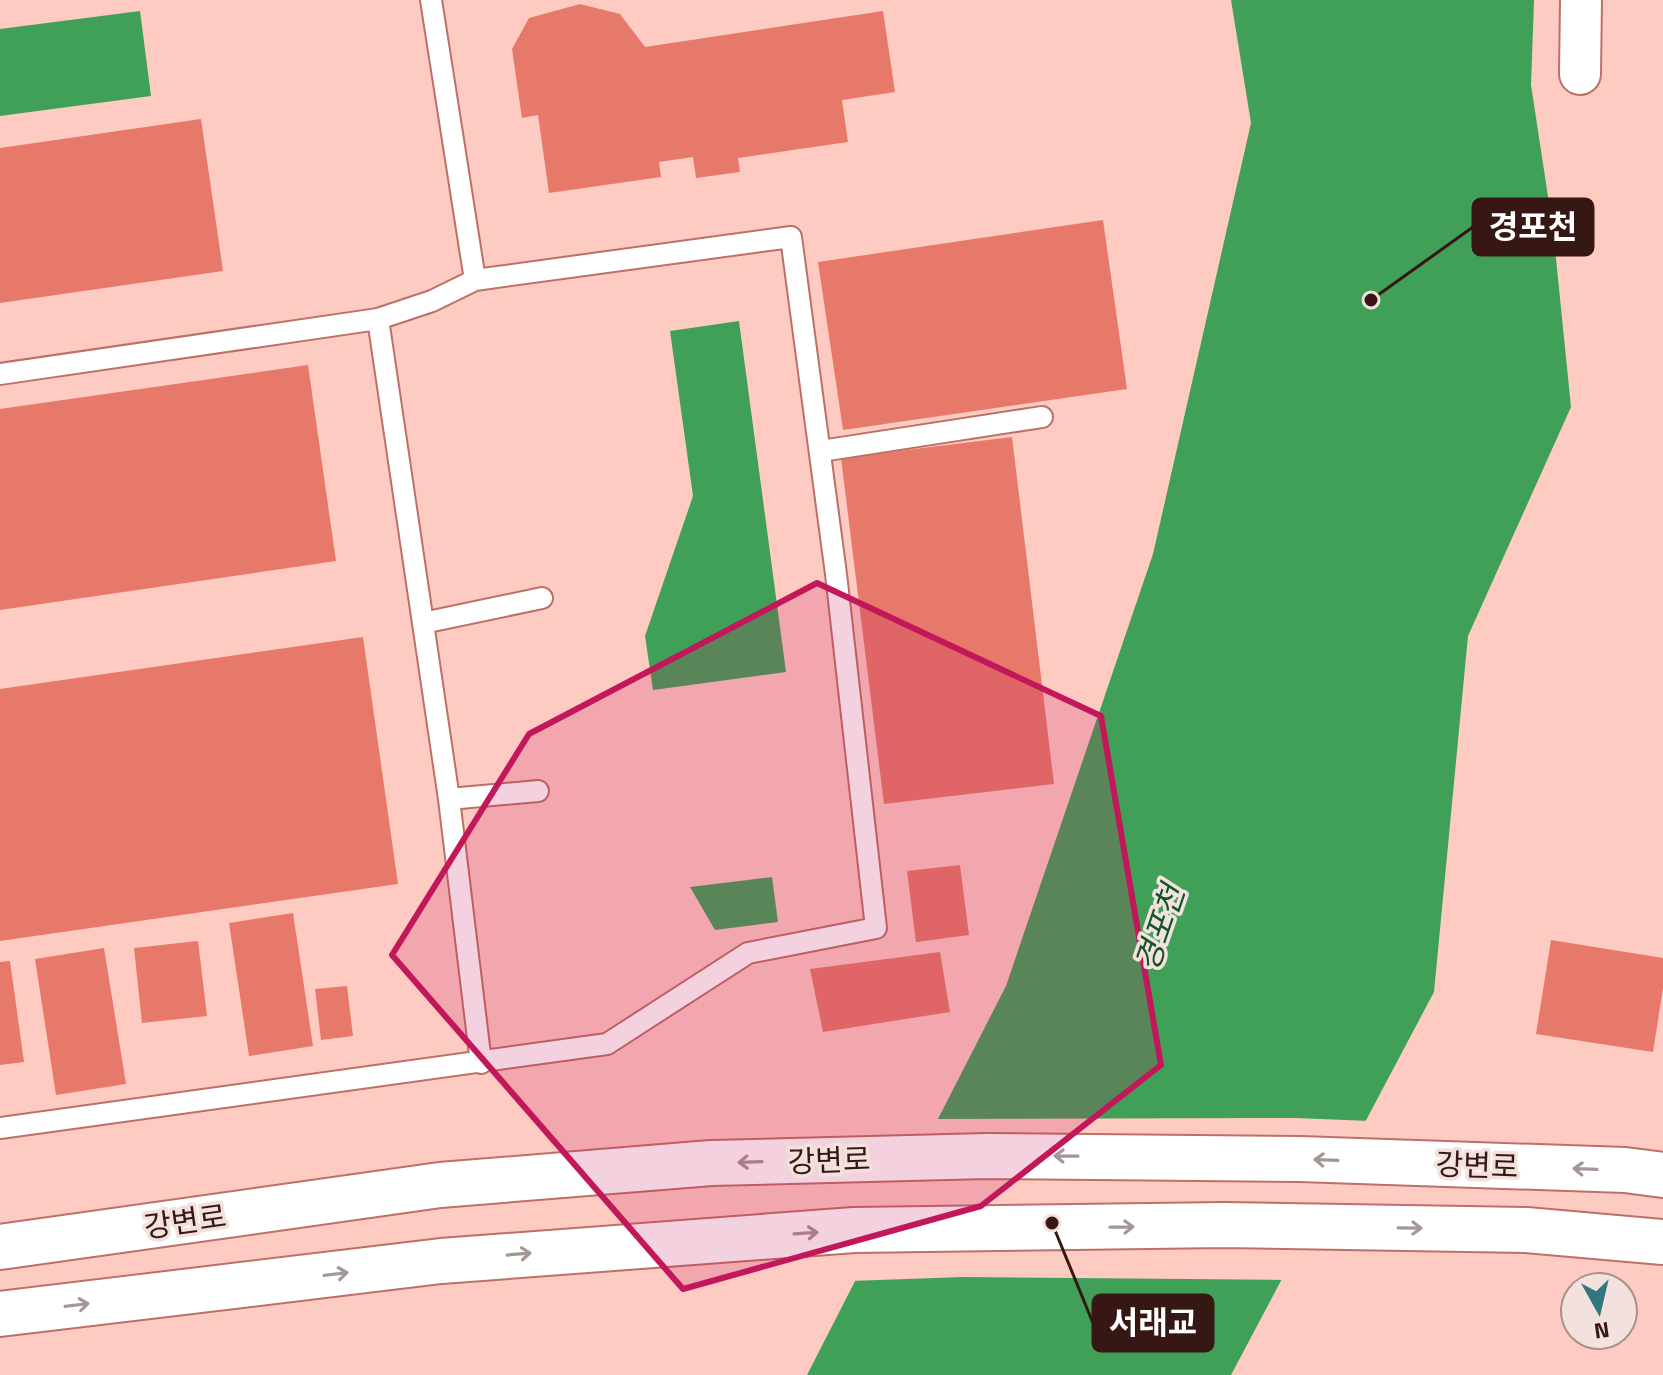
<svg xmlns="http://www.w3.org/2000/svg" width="1663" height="1375" font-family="'Titillium Web','Noto Sans KR',sans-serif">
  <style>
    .water { fill: #40a058 }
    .pier { fill: #fecbc3 }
    .building { fill: #e7796a }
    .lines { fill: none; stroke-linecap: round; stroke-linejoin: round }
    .service-casing { stroke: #bd7065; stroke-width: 24 }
    .minor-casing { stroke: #bd7065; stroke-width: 44 }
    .tertiary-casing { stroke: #bd7065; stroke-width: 48 }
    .service { stroke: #fff; stroke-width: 20 }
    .minor { stroke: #fff; stroke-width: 40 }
    .tertiary { stroke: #fff; stroke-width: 44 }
    .oneway { stroke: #a59795 }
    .marked { fill: #c2185b; fill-opacity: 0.2; stroke: #c2185b; stroke-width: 6; stroke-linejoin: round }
    .labels { text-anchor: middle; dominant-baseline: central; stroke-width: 7; stroke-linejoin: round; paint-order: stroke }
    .street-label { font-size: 30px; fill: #361713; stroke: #f3e1de }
    .water-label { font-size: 32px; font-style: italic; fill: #125627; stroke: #f3e1de }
    .leader { fill: none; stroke: #361713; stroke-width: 3 }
    .callout-dot { fill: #361713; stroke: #f3e1de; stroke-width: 3 }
    .callout { fill: #361713; stroke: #361713; stroke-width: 3 }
    .callout-label { font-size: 32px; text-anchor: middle; font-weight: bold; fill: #fff }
  </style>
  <rect width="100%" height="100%" fill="#fecbc3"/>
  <path class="water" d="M1231,0H1534L1531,85L1553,229L1571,407L1468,636L1434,992L1231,1375H807L1006,986L1153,554L1251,123Z
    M140,11L151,96L0,116V29Z
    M739,321L786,672L653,690L645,636L693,496L670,331Z
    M772,877L778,922L715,930L690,887Z"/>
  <path class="pier" d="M1296,1118L1370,1121L1286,1280L963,1277L850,1281L933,1119Z"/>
  <path class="building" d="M580,4L620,14L645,47L883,11L895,92L842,100L848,142L738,158L740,172L696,178L693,157L659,162L661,177L549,193L538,115L522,118L512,49L529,18Z
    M201,119L223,271L0,303V148Z
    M1103,220L1127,389L843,430L818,262Z
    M308,365L336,561L0,610V409Z
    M1012,437L1054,784L884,804L841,458Z
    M363,637L398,884L0,941V689Z
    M960,865L969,935L916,942L907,871Z
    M293,913L313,1046L249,1056L229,923Z
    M1551,940L1663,958V988L1653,1052L1536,1034Z
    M198,941L207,1016L142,1023L134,948Z
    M104,948L126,1084L56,1095L35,959Z
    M940,952L950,1012L823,1032L810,969Z
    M10,961L24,1062L0,1065V962Z
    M347,986L353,1036L321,1040L315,989Z"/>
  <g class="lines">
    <defs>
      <path id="service" d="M431,0L475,280L432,301L378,319L449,799L481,1063
        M0,374L378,319
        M821,451L1042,417
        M423,623L542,598
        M449,799L538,791
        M0,1128L607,1044L748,953L876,928L836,574L791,237L475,280"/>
      <path id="minor" d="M1580,74L1581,0"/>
      <path id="tertiary" d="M0,1247L440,1185L711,1163L987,1156L1300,1159L1625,1170L1663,1175
        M0,1314L441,1261L854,1230L1224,1225L1526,1230L1663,1242"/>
    </defs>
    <use href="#service" class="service-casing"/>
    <use href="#minor" class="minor-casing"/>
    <use href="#tertiary" class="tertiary-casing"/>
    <use href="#service" class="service"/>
    <use href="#minor" class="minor"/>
    <use href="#tertiary" class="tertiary"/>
  </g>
  <defs><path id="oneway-shaft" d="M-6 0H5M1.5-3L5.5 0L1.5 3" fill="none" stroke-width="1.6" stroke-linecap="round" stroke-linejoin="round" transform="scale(2)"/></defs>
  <g class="oneway">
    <use href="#oneway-shaft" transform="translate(1066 1156) rotate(-179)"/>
    <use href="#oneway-shaft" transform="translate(1326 1160) rotate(-178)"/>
    <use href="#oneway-shaft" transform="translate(750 1162) rotate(178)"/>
    <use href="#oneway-shaft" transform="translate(1585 1169) rotate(-178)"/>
    <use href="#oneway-shaft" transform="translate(1122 1227) rotate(-1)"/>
    <use href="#oneway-shaft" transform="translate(1410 1228) rotate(1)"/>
    <use href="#oneway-shaft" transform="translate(806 1233) rotate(-4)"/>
    <use href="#oneway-shaft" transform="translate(519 1254) rotate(-5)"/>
    <use href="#oneway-shaft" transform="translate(336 1274) rotate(-7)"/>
    <use href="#oneway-shaft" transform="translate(77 1305) rotate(-7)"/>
  </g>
  <path class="marked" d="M817,583L1101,716L1161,1065L981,1206L683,1289L392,955L529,734Z"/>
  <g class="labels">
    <g class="street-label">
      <text transform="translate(829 1160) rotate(-2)">강변로</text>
      <text transform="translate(1477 1165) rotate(2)">강변로</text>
      <text transform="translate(185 1221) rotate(-8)">강변로</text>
    </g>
    <g class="water-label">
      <text transform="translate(1159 928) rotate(-71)">경포천</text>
    </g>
  </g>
  <path class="leader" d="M1371 300L1473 227M1052 1223L1093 1323"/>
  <g class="callout-dot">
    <circle cx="1371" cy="300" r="8"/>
    <circle cx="1052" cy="1223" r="8"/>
  </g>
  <g class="callout">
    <rect x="1473" y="199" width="120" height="56" rx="8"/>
    <rect x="1093" y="1295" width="120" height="56" rx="8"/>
  </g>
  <g class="callout-label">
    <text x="1533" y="238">경포천</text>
    <text x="1153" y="1334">서래교</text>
  </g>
  <g transform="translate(1599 1311) rotate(172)"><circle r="38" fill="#f3e1de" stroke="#a7908d" stroke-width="2"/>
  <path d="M0-6L14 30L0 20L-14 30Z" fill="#307782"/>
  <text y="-12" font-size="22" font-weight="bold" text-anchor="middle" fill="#361713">N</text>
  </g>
</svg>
